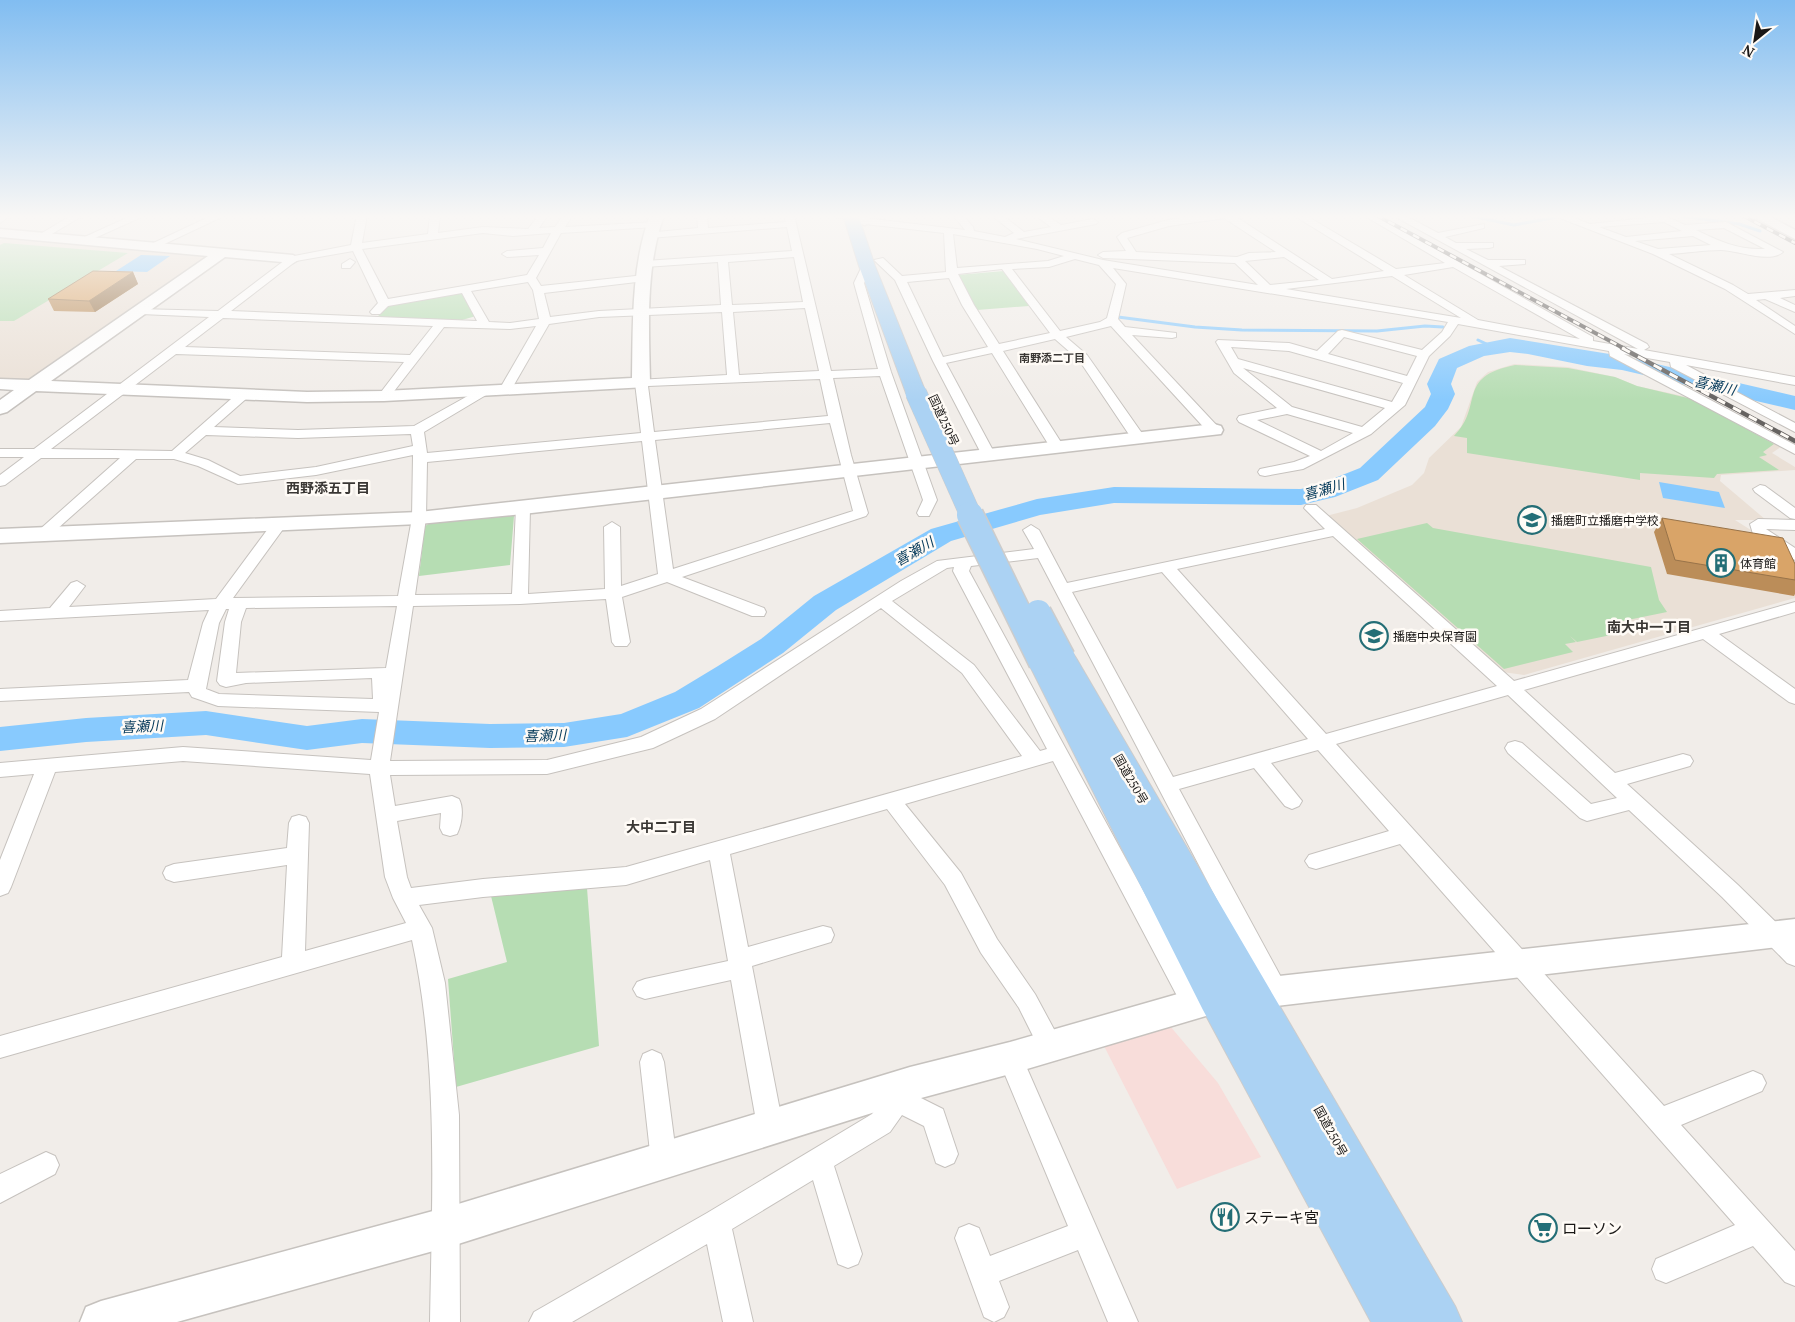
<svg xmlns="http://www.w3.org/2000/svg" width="1795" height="1322" font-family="'PT Serif','Noto Sans JP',serif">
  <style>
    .commercial { fill: #f8ddda }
    .built { fill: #eae0d6 }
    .green { fill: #b6ddb3 }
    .water { fill: #88cafe }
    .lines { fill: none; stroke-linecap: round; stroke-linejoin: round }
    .stream { stroke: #88cafe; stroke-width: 3 }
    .river { fill: #88cafe; fill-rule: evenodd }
    .street-casing { stroke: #c6c2be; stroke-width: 2 }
    .secondary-casing { stroke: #c6c2be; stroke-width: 3 }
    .highway-casing { stroke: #ccc; stroke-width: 2 }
    .street { fill: #fff; fill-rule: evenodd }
    .secondary { fill: #fff; fill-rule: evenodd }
    .highway { fill: #abd2f3; fill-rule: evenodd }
    .rail-far1-casing { stroke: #666361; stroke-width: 4 }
    .rail-casing { stroke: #666361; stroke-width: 4.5 }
    .rail-far1 { stroke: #fffbf6; stroke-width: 2.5; stroke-dasharray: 7; stroke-linecap: butt }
    .rail { stroke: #fffbf6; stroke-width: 3; stroke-dasharray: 9; stroke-linecap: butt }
    .highway-bridge-far1-casing { stroke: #ccc; stroke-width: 22; stroke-linecap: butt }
    .highway-bridge-casing { stroke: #ccc; stroke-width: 29; stroke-linecap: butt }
    .highway-bridge-far1 { stroke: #abd2f3; stroke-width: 21 }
    .highway-bridge { stroke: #abd2f3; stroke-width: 26 }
    .wall { fill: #bb8d59 }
    .shaded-wall { fill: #987349 }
    .building { fill: #d9a468; stroke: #987349 }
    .labels { text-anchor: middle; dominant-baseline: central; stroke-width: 5; stroke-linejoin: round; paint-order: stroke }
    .far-neighbourhood-label { font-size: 11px; font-weight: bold; fill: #3a3734; stroke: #fffbf6 }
    .street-label { font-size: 12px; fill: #191716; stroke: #fffbf6 }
    .poi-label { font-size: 12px; fill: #191716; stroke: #fffbf6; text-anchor: start }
    .water-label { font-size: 14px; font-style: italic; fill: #023758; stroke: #fffbf6 }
    .neighbourhood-label { font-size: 14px; font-weight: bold; fill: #3a3734; stroke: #fffbf6 }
    .near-poi-label { font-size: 15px; fill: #191716; stroke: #fffbf6; text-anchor: start }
  </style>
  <rect width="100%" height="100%" fill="#f1ede9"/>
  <path class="commercial" d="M1170,1026L1218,1083L1261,1157L1177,1189L1104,1046Z"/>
  <path class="built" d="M11,236L208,254L213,257L31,381L0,380V240Z
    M1514,364L1568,367L1615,377L1637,386L1692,398L1782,446L1772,453L1795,467V470L1721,475L1720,481L1766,520H1735L1795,558V598L1524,675L1503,672L1326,516L1357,508L1412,485L1424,473L1429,458L1461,427L1477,382L1488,372Z"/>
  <path class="green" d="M4,243L128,253L14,321H0V245Z
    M1004,271L1029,306L977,310L957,275Z
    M456,292L463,294L476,316L462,320L381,317L378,315L385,306Z
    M1515,365L1568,368L1615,377L1637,386L1692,399L1774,444L1763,452L1767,455L1759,457L1779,470L1717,474L1714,478L1640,473V480L1467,453V438L1454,436C1485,405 1455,377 1515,365Z
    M509,514L514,516L510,565L419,576L425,526L432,522Z
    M1427,523L1433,528L1651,567L1659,600L1667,612L1613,623L1621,633L1577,642L1570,636L1576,642L1565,644L1573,652L1504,669L1357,539Z
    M587,888L599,1046L456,1087L448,979L507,962L491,896Z"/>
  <path class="water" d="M141,255L170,256L147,272L116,271Z
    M1659,482L1719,492L1725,508L1663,498Z"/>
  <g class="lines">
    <path class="stream" d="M1466,215L1514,225L1557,217
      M1673,215L1739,224L1760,231
      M1235,217L1246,215
      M1566,217L1600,215
      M1200,221L1223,218
      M1118,317L1195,327L1242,330L1377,331L1425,326L1443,327
      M1478,340L1493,347"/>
    <path class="river" d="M1510,338L1622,356L1795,396V410L1622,370L1587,366L1528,354L1510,352L1484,356L1457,368L1451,384L1455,394L1448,409L1435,426L1378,480L1335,497L1301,505L1114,503L1040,515L951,541L836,610L783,653L699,708L627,737L564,747L490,748L362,743L307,750L206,735L86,742L0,751V727L86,718L206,711L307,726L362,719L490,724L564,723L621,714L675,692L718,666L761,639L814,596L931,529L1037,499L1114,487L1301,489L1317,485L1360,468L1425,407L1431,394L1427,384L1439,359L1469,346Z"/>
    <defs>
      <path id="street" d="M0,215H11L0,223Z
        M72,215H84L45,238L37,236Z
        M133,215H146L86,242L78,240Z
        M213,215H226L156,248L147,246Z
        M357,215H367L362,243L428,234L430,215H440L438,233L483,227L528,229L539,215H548L539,228L555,227L564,215H573L565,227L657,222V226L654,227L561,233L536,278L541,286L645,275L650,278L645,281L544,293L550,317L599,311L721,305L718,262L645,267L640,264L645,261L792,251L787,227L650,238L645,235L647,233L698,228L697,215H707L708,228L786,222L784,215H794L831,371L878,369L854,283L863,264H871L872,266L864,283L891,372L937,500L929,516H919L917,513L923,500L880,376L833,378L851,455L868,513L866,516L682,577L764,608L766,612L764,616H752L667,582L622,597L630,642L627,646H615L612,642L606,599L520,604L413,606L390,761L547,760L641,737L701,709L901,581L937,561L1034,549L1023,530L1031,525L1039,530L1067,583L1325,529L1304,508L1306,505H1316L1514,681L1795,602V612L1719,634L1795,689V704L1789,702L1703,639L1524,690L1615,773L1683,754L1690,756L1693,761L1690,766L1627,784L1738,885L1795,941V966L1787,963L1722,897L1629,810L1587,821L1580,818L1508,753L1505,748L1508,743L1515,741L1522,743L1591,804L1617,798L1508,695L1336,744L1664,1106L1753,1071L1762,1075L1766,1083L1762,1091L1681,1125L1795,1251V1286L1785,1282L1753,1246L1666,1283L1656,1279L1652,1269L1656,1259L1735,1225L1400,844L1316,869L1309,867L1305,861L1309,855L1389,831L1318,750L1271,763L1302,801L1299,806L1292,809L1285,806L1254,768L1179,789L1288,990L1284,997L1276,1000L1268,997L1038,558L971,566L969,571L1201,997L1205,1004L1201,1011L1193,1015L1185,1011L1053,761L905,804L961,873L997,939L1035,994L1063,1046L1060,1054L1051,1057L1042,1054L1019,1008L981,953L945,885L887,809L730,854L748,947L823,926L831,928L834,935L831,942L752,966L783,1126L779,1135L770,1139L761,1135L757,1126L731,980L645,999L637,996L633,989L637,982L645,979L728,961L710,860L626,885L483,897L419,905L432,928L445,983L459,1115L460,1322H430C432,1194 439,1066 412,940L0,1058V1036L282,957L287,865L174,882L166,879L163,873L166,867L174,864L287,848L289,823L292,817L299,815L306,817L309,823L305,951L406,923L393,898L385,877L370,774L183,761L55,772L11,887L8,893L0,896V860L34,774L0,777V763L183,747L371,760L379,712L218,706L192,697L189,692L0,701V689L188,680L203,623L209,610L0,621V611L50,608L71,583L77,581L85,586L69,607L216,599L273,522H283L286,525L233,598L398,596L412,518L413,455L316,475L238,484L198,466L174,459H136L48,537L43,539L35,534L38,531L120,458H41L5,485L0,486V475L24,457H0V449H34L209,317L141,314L135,311L137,309L218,311L289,257L351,245ZM483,233L513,236L551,233L543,248L507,251L502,254L507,257L539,255L527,275L388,299L362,249ZM353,251L378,303L370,312L372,314H380L388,306L462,293L477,321L231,311L296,261ZM794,257L803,302L732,305L728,262ZM528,282L533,290L539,319L510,323L489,322L471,291ZM805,308L819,371L739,375L733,312ZM722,312L727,375L637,380L635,383L641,433L427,453L424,432L486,395L488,392L486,389L482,388L414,426L298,430L214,427L247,398L249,395L243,391L239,392L172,451L51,449L176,354L404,362L378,396L384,400L388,399L444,327L510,329L536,326L499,390L505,394L511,390L549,324L599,317ZM223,318L433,326L410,355L185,347ZM820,379L828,416L654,432L648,386ZM830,423L853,511L673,569L655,440ZM411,434L413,446L316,467L240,476L208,460L185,453L206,435L298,438ZM642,441L658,574L621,586L620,527L612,522L604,527L605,589L528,594L530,508L523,504L516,508L512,594L415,595L426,518L427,462ZM1333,536L1497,686L1326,734L1177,569ZM954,567L953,571L1047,749L1040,751L974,665L892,601L947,568ZM1162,572L1308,739L1173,777L1072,592ZM397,606L386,668L236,673L241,622L246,608ZM881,608L962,673L1022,756L626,867L483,879L411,888L407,877L397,821L441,813L440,828L443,834L450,836L457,834C462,824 464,808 459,799L452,796L395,806L390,775L547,774L653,748L715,719ZM226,609H229L225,622L217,681L220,685L226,687L246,683L372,678L373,699L219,694L206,689L219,623Z
        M828,215H854L855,217L850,220Z
        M953,215H963L973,227L974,231L1005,237L1014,233L991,215H1002L1024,232L1051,227L1035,215H1046L1061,225L1093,219L1098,222L1096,224L1016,239L1103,260L1258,285L1235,263L1103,258L1098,255L1103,252L1126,251L1117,237L1122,233L1168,220L1202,215H1233L1332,279L1384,271L1293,215H1305L1396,269L1445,263L1363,215H1375L1593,337V341L1638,349L1392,215H1404L1438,233L1484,224V228L1445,237L1456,243H1493V247L1489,248L1466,249L1488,260H1525V264L1499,266L1647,344L1649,347L1644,350L1795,377V385L1686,365L1795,423V432L1671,367L1670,362L1624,354L1795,445V454L1610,356L1609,351L1458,324L1450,336L1429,356L1405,405L1371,434L1303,469L1265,476L1260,475L1258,472L1260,469L1294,462L1310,456L1239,422L1237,419L1239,416L1277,408L1234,373L1216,342L1218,340L1289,343L1317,351L1338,331L1342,330L1422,350L1442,332L1448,322L1113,268L1126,284L1118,319L1125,327L1176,333V337L1172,338L1132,335L1221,430L1214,434L1209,433L1111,326L1066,337L1087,355L1146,439L1144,442H1134L1079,360L1055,339L1003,351L1064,447L1057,451L1050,447L992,353L946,363L996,456L994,459H984L933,361L895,280L874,260L883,258L902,276L946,272L944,233L865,224L860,221L865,218L965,230ZM1224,218L1276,252L1249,253L1237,257L1136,252L1127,238L1169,226ZM953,234L1037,249L1064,256L1048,261L957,268ZM1284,257L1319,280L1270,285L1245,261ZM1075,259L1099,265L1116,284L1107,318L1100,322L1060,331L1012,269L1049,267ZM1453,267L1580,339L1478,320L1404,275ZM1002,269L1050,333L999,344L974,305L958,274ZM1392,276L1461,318L1286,289ZM949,278L962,305L988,347L943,357L907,282ZM1344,337L1417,356L1407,376L1328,354ZM1231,347L1289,351L1403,383L1392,402L1238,359ZM1243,368L1385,408L1362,427L1292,407ZM1287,414L1353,433L1321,451L1257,420Z
        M1552,215H1566L1590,224L1665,216L1685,225L1726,222L1783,252C1769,264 1737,250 1721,250C1704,250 1686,253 1669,254L1733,285L1748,294L1795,290V296L1780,298L1795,305V312L1765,299L1756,300L1795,326V334L1725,289L1653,254ZM1664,222L1682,231L1626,237L1599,227ZM1724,228L1765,249C1739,250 1720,242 1696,230ZM1693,236L1711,245L1658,249L1635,241Z
        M350,259L355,262L350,268H342V264Z
        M1760,485L1765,486L1795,508V519L1790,518L1755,492L1753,489Z
        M1758,519L1795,520V530L1766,529L1795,548V560L1753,534L1750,524Z
        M1010,1047L1019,1050L1138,1322H1108L1078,1250L999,1281L1009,1307L1004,1317L994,1322L984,1317L955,1238L959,1228L969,1224L979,1228L990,1256L1068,1226L998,1058L1001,1050Z
        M652,1050L661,1054L664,1062L677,1161L673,1170L664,1174L655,1170L651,1161L640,1062L643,1054Z
        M906,1076L915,1080L919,1088L915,1095L943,1109L958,1154L954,1163L945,1167L936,1163L924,1126L902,1115L890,1132L834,1166L862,1254L858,1264L848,1268L838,1264L813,1180L732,1229L753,1322H723L707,1244L572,1322H529L534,1312L707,1213L872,1114L897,1080Z
        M46,1152L55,1156L59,1165L55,1174L0,1203V1174Z"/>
      <path id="secondary" d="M650,215H664C645,269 649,327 650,383L647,387L384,401L307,402L36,391L7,412L0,414V400L14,390L0,389V379L29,380L208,256L0,237V229L293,255L300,259L293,263L225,257L51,381L307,392L384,391L632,378C633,324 631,267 650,215Z
        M844,215L870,218L872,221L865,225L845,220Z
        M1750,215H1767L1795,230V239Z
        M1214,424L1221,426L1223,430L1221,434L523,514L419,524L0,543V529L419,512Z
        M1795,919V945L1216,1013L1010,1074L910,1101L455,1245L177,1322H80L86,1307L101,1301L455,1205L910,1067L1010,1042L1216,983Z"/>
      <path id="highway" d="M843,215H858L875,266L926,393L923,397H909L906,393L859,266Z
        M1062,649L1072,652L1076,658L1455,1306L1462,1322H1371L1203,1010L1028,662L1032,656L1042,653L1050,655L1052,652Z"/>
    </defs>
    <use href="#street" class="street-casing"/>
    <use href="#secondary" class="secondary-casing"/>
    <use href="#highway" class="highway-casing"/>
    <use href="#street" class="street"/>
    <use href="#secondary" class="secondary"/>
    <use href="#highway" class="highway"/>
    <defs>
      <path id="rail-far1" d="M1376,215L1625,349
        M1742,215L1795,243"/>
      <path id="rail" d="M1622,348L1795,441"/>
    </defs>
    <use href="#rail-far1" class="rail-far1-casing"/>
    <use href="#rail" class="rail-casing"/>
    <use href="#rail-far1" class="rail-far1"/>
    <use href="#rail" class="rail"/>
    <defs>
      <path id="highway-bridge-far1" d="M916,393L971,516"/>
      <path id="highway-bridge" d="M970,515L1042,662
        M1038,613L1062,658"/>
    </defs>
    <use href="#highway-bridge-far1" class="highway-bridge-far1-casing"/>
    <use href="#highway-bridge" class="highway-bridge-casing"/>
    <use href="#highway-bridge-far1" class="highway-bridge-far1"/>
    <use href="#highway-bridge" class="highway-bridge"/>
  </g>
  <path class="wall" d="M133,272L138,284L95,312L54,311L48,299Z
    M1662,518L1795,564V594L1794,596L1667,574L1654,532Z"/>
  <path class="shaded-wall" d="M133,272L138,284L95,312L89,301Z"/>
  <path class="building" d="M93,271L133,272L89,301L48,299Z
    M1662,518L1783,538L1795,564V580L1675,560Z"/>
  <linearGradient id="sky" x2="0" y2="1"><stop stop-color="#81bdf1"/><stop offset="0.54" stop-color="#f9f7f5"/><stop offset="1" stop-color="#f9f7f5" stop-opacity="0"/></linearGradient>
  <rect width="1795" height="401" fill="url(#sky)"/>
  <defs>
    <symbol id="school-ring" viewBox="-11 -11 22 22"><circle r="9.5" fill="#fffbf6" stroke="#246e76" stroke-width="1.5"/><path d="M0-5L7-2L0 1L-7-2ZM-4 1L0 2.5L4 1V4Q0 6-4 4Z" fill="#246e76"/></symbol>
    <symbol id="building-ring" viewBox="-11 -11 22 22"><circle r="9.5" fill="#fffbf6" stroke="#246e76" stroke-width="1.5"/><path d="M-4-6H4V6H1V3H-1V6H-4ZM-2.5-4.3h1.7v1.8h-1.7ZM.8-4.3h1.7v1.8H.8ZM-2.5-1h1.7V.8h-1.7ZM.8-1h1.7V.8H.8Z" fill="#246e76"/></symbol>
    <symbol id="restaurant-ring" viewBox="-11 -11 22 22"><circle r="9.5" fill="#fffbf6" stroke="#246e76" stroke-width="1.5"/><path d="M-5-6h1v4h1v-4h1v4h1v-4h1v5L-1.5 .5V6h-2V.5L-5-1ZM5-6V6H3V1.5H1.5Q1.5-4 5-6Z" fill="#246e76"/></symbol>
    <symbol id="supermarket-ring" viewBox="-11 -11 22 22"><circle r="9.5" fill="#fffbf6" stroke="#246e76" stroke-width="1.5"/><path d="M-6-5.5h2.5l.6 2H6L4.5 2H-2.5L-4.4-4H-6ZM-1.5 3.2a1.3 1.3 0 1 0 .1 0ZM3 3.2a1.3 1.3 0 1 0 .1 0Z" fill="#246e76"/></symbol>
  </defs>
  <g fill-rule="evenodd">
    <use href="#school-ring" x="1516" y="504" width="32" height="32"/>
    <use href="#building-ring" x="1705" y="547" width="32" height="32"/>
    <use href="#school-ring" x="1358" y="620" width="32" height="32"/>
    <use href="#restaurant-ring" x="1209" y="1201" width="32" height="32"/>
    <use href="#supermarket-ring" x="1527" y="1212" width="32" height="32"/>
  </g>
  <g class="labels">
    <g class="far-neighbourhood-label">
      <text x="1052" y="358">南野添二丁目</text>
    </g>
    <g class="street-label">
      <text transform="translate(944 420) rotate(65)">国道250号</text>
      <text transform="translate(1131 779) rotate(60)">国道250号</text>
      <text transform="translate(1331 1131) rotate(61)">国道250号</text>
    </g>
    <g class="poi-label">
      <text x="1551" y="520">播磨町立播磨中学校</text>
      <text x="1740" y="563">体育館</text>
      <text x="1393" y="636">播磨中央保育園</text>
    </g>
    <g class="water-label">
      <text transform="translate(1715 385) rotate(13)">喜瀬川</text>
      <text transform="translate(1324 489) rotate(-16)">喜瀬川</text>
      <text transform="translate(914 551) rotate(-30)">喜瀬川</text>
      <text transform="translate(142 726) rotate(-3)">喜瀬川</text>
      <text transform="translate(545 735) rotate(-2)">喜瀬川</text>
    </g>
    <g class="neighbourhood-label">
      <text x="328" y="487">西野添五丁目</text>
      <text x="1649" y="626">南大中一丁目</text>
      <text x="661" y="826">大中二丁目</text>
    </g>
    <g class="near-poi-label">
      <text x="1244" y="1217">ステーキ宮</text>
      <text x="1562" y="1228">ローソン</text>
    </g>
  </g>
  <g transform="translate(1755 40) rotate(210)" stroke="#fffbf6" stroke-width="4" paint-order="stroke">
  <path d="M0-4L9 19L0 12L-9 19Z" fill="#191716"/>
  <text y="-8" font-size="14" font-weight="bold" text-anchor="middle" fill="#191716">N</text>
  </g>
</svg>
